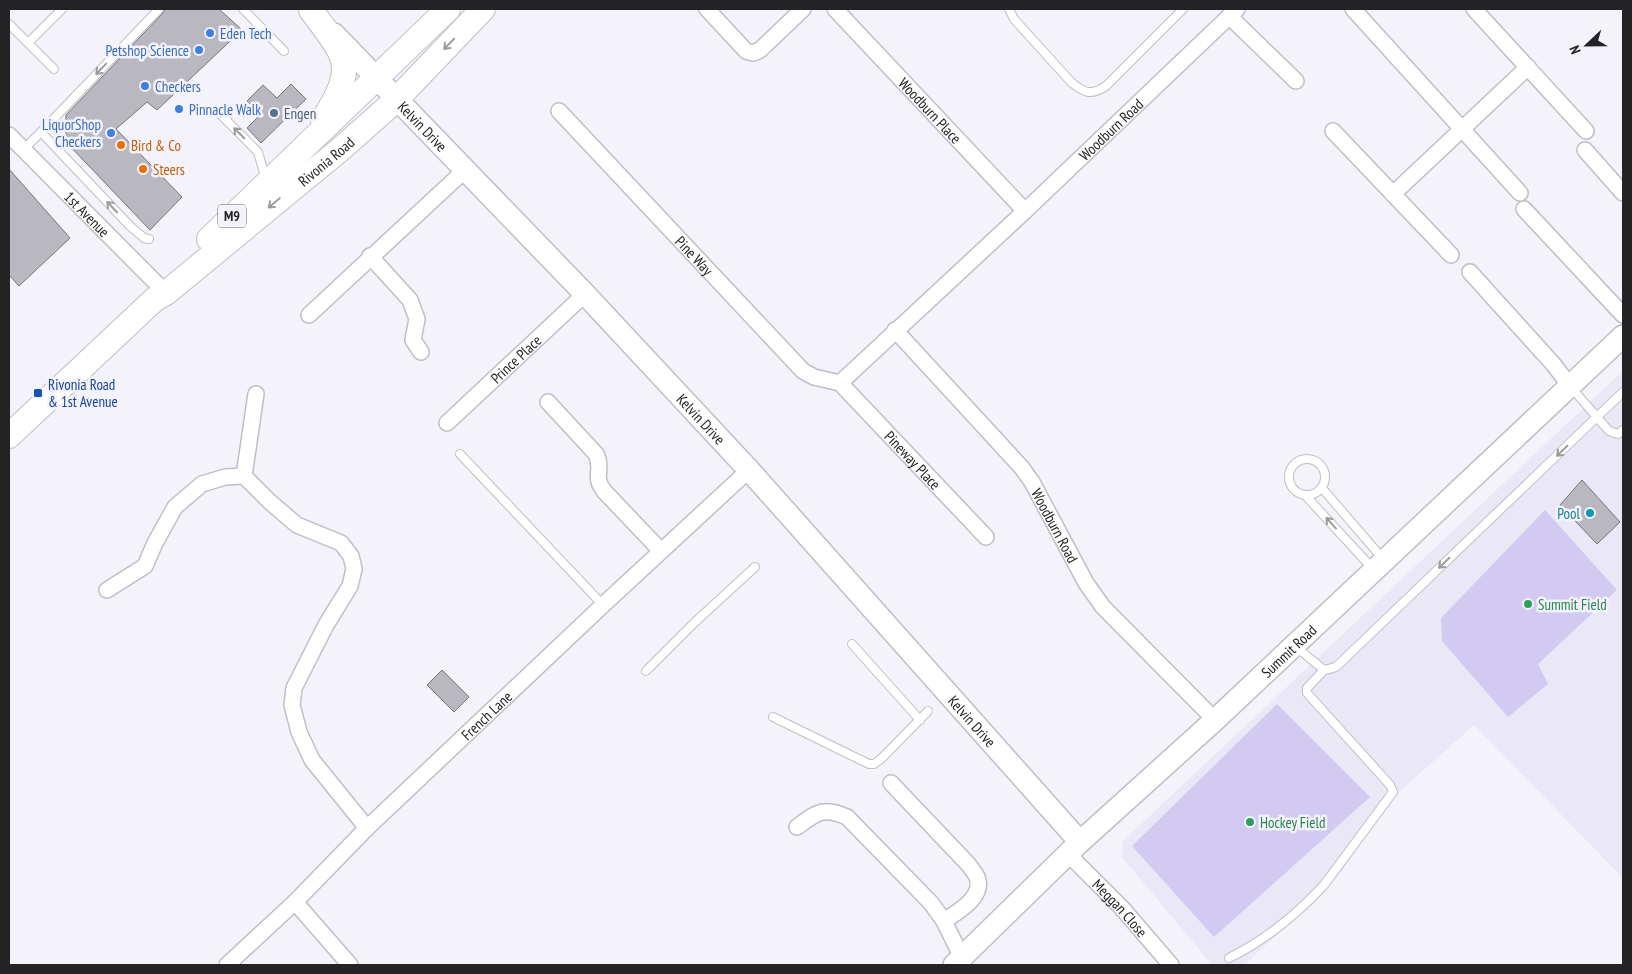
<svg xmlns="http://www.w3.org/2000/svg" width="1632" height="974" font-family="'PT Sans Narrow',sans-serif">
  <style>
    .built { fill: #eae7f7 }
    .green { fill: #d2caf0 }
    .building { fill: #b9b7c0; stroke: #76757d }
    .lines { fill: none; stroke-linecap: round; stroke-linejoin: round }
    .lane-casing { stroke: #bfbec6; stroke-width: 10 }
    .street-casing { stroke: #bfbec6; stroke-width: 18 }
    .secondary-casing { stroke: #bfbec6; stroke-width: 24 }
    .primary-casing { stroke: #bfbec6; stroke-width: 26 }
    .lane { stroke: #fff; stroke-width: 8 }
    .street { stroke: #fff; stroke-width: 15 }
    .secondary { stroke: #fff; stroke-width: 21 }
    .primary { stroke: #fff; stroke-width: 24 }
    .oneway { stroke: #9c9c9d }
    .shop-dot { fill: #3f7fe0; stroke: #f4f2fb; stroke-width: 2 }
    .service-dot { fill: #5c6f8a; stroke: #f4f2fb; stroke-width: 2 }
    .food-dot { fill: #e8710a; stroke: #f4f2fb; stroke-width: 2 }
    .transit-dot { fill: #1a4fb4; stroke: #f4f2fb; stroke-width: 2 }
    .culture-dot { fill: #0f9aa8; stroke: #f4f2fb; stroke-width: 2 }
    .leisure-dot { fill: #2e9e5b; stroke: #f4f2fb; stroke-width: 2 }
    .labels { text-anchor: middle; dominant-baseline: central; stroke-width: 5; stroke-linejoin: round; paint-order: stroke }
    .shield { fill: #f4f2fb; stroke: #626166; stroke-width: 1 }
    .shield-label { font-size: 14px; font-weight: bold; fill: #232326 }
    .shop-label { font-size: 15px; fill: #366cbe; stroke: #f4f2fb; text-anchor: start }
    .street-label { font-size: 15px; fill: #232326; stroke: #f4f2fb }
    .service-label { font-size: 15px; fill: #4e5e75; stroke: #f4f2fb; text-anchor: start }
    .food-label { font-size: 15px; fill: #c56008; stroke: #f4f2fb; text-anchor: start }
    .transit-label { font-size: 15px; fill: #164399; stroke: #f4f2fb; text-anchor: start }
    .culture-label { font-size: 15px; fill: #0d838f; stroke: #f4f2fb; text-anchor: end }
    .leisure-label { font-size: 15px; fill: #27864d; stroke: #f4f2fb; text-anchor: start }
  </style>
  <rect width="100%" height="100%" fill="#f4f2fb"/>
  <path class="built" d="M1623,371V878L1474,725L1399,792L1334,881L1244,965H1212L1122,857L1123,841Z"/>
  <path class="green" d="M1545,510L1617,590L1538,664L1548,684L1508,717L1442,641L1441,618Z
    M1277,704L1370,797L1214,937L1132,846Z"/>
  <path class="building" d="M165,9H219L242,30L157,110L147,102L116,129L182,197L150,230L66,142V115L163,13Z
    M291,84L306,99L261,143L247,128L261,114L247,101L263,85L277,98Z
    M9,169L70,238L19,286L9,275Z
    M1582,480L1620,522L1597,544L1560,505Z
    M442,670L469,697L454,712L427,685Z"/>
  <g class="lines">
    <defs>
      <path id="lane" d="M243,9L284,51
        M1009,9L1014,19L1071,82C1084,93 1091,96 1106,86L1183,9
        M9,24L54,69
        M28,43L62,9
        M220,114L258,152L266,180
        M41,132L159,9
        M24,149L41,132L130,226L144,238L149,239
        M1570,386L1609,431L1618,434L1623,430
        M460,454L603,605
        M1289 477a18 18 0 1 1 36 0a18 18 0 1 1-36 0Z
        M1322,488L1383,559
        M1305,495L1373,569
        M852,644L920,720
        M1295,646L1324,670L1333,668L1337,666L1623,392
        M646,671L694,623L755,567
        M773,717L869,764H874L881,759L928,711
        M1229,958C1264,941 1297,914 1324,885L1393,792L1390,785L1307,693V688L1324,670"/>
      <g id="street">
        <path d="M707,9L746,51L753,53L760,50L803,9"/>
        <path id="s1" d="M835,9L1025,211"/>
        <path d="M1353,9L1520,193"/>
        <path d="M1474,9L1586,131"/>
        <path d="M1229,16L1296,81"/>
        <path id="s2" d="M559,111L803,371L814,377L840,383"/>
        <path d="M1333,131L1451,255"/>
        <path id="s3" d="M9,135L166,293"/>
        <path d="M1585,150L1623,193"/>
        <path d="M1393,194L1528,67"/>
        <path d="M1524,209L1623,315"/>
        <path d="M370,256L410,300L417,319L413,340L421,352"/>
        <path d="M1470,272L1554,365L1570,386"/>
        <path d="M309,315L465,170"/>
        <path id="s4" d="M895,330L1022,468L1032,482L1086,583L1103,607L1215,720"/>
        <path id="s5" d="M840,383L1025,211L1237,9"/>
        <path id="s6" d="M840,383L986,537"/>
        <path d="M548,402L596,454C604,469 592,476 604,491L661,551"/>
        <path id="s7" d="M447,423L585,294"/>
        <path d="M244,476L256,394"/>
        <path d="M107,590L145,566L155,543L175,507L202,484L225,477L244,476L270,502L297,525L341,543L351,556L354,569L350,586L326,625L294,688L292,705L299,732L312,760L367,828"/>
        <path d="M891,783L968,864C971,868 975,873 977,877C985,897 957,912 944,921"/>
        <path d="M797,827C816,813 823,806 847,817L931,903L944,921L962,958"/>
        <path id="s8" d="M1068,854L1121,907L1171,965"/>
        <path d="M295,902L350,965"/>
        <path id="s9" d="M227,965L295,902L367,828L603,605L749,470"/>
      </g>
      <g id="secondary">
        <path id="s10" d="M334,34L585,294L749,470L1080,842"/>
        <path id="s11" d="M954,965L1080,842L1215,720L1623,336"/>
      </g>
      <g id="primary">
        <path d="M311,10C346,58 358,64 323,120"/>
        <path d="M209,239L448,9"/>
        <path id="s12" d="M9,436L155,299L166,293L342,148L396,100L483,9"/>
      </g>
    </defs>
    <use href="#lane" class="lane-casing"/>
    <use href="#street" class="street-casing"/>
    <use href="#secondary" class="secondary-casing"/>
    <use href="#primary" class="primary-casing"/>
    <use href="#lane" class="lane"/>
    <use href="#street" class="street"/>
    <use href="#secondary" class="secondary"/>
    <use href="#primary" class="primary"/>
  </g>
  <defs><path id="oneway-shaft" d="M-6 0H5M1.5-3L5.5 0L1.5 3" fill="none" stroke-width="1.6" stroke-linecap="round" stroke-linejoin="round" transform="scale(1.25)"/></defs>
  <g class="oneway">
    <use href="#oneway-shaft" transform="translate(449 44) rotate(134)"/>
    <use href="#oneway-shaft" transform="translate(101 69) rotate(134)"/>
    <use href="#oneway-shaft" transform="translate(239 133) rotate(-135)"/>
    <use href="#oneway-shaft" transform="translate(274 203) rotate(140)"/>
    <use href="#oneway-shaft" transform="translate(112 207) rotate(-133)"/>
    <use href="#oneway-shaft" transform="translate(1562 451) rotate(136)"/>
    <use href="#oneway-shaft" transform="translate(1331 523) rotate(-132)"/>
    <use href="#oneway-shaft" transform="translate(1444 563) rotate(136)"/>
  </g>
  <g class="shop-dot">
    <circle cx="210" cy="33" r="5"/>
    <circle cx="199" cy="50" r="5"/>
    <circle cx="145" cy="86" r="5"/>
    <circle cx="179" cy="109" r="5"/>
    <circle cx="111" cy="133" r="5"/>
  </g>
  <circle class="service-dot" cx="274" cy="113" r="5"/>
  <g class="food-dot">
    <circle cx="121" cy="145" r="5"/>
    <circle cx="143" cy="169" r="5"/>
  </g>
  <rect class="transit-dot" x="33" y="388" width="10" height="10" rx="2.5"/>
  <circle class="culture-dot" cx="1590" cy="513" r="5"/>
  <g class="leisure-dot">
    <circle cx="1528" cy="604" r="5"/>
    <circle cx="1250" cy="822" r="5"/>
  </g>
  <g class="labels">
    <rect class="shield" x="218" y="204.5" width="28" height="23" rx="4"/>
    <g class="shield-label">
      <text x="232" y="216">M9</text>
    </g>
    <g class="shop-label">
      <text x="220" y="33">Eden Tech</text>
      <text x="189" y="50" text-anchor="end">Petshop Science</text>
      <text x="155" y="86">Checkers</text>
      <text x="189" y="109">Pinnacle Walk</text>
      <text x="101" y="124" text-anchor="end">LiquorShop<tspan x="101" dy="17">Checkers</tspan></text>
    </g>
    <g class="street-label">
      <text stroke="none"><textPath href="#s1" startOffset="139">Woodburn Place</textPath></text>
      <text stroke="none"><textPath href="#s10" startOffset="128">Kelvin Drive</textPath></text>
      <text stroke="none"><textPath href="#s5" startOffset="371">Woodburn Road</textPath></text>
      <text stroke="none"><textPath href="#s12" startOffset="420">Rivonia Road</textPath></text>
      <text stroke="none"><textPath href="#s3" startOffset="111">1st Avenue</textPath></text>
      <text stroke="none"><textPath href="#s2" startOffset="198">Pine Way</textPath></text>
      <text stroke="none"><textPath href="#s7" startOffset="94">Prince Place</textPath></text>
      <text stroke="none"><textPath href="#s10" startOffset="532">Kelvin Drive</textPath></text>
      <text stroke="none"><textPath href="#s6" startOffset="106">Pineway Place</textPath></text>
      <text stroke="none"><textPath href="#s4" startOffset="254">Woodburn Road</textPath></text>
      <text stroke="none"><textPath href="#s11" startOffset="459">Summit Road</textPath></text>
      <text stroke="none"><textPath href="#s9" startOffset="360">French Lane</textPath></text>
      <text stroke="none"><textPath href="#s10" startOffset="938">Kelvin Drive</textPath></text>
      <text stroke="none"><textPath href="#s8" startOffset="75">Meggan Close</textPath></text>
    </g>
    <g class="service-label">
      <text x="284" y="113">Engen</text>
    </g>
    <g class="food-label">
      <text x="131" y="145">Bird &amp; Co</text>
      <text x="153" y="169">Steers</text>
    </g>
    <g class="transit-label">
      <text x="48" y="384">Rivonia Road<tspan x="48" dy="17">&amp; 1st Avenue</tspan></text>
    </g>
    <g class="culture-label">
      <text x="1580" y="513">Pool</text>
    </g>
    <g class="leisure-label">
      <text x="1538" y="604">Summit Field</text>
      <text x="1260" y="822">Hockey Field</text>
    </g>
  </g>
  <rect width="1632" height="974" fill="none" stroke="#232326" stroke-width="20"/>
  <g transform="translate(1587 45) rotate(248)" stroke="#f4f2fb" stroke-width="4" paint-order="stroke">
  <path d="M0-4L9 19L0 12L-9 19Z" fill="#232326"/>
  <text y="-8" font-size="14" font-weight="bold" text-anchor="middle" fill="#232326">N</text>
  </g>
</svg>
